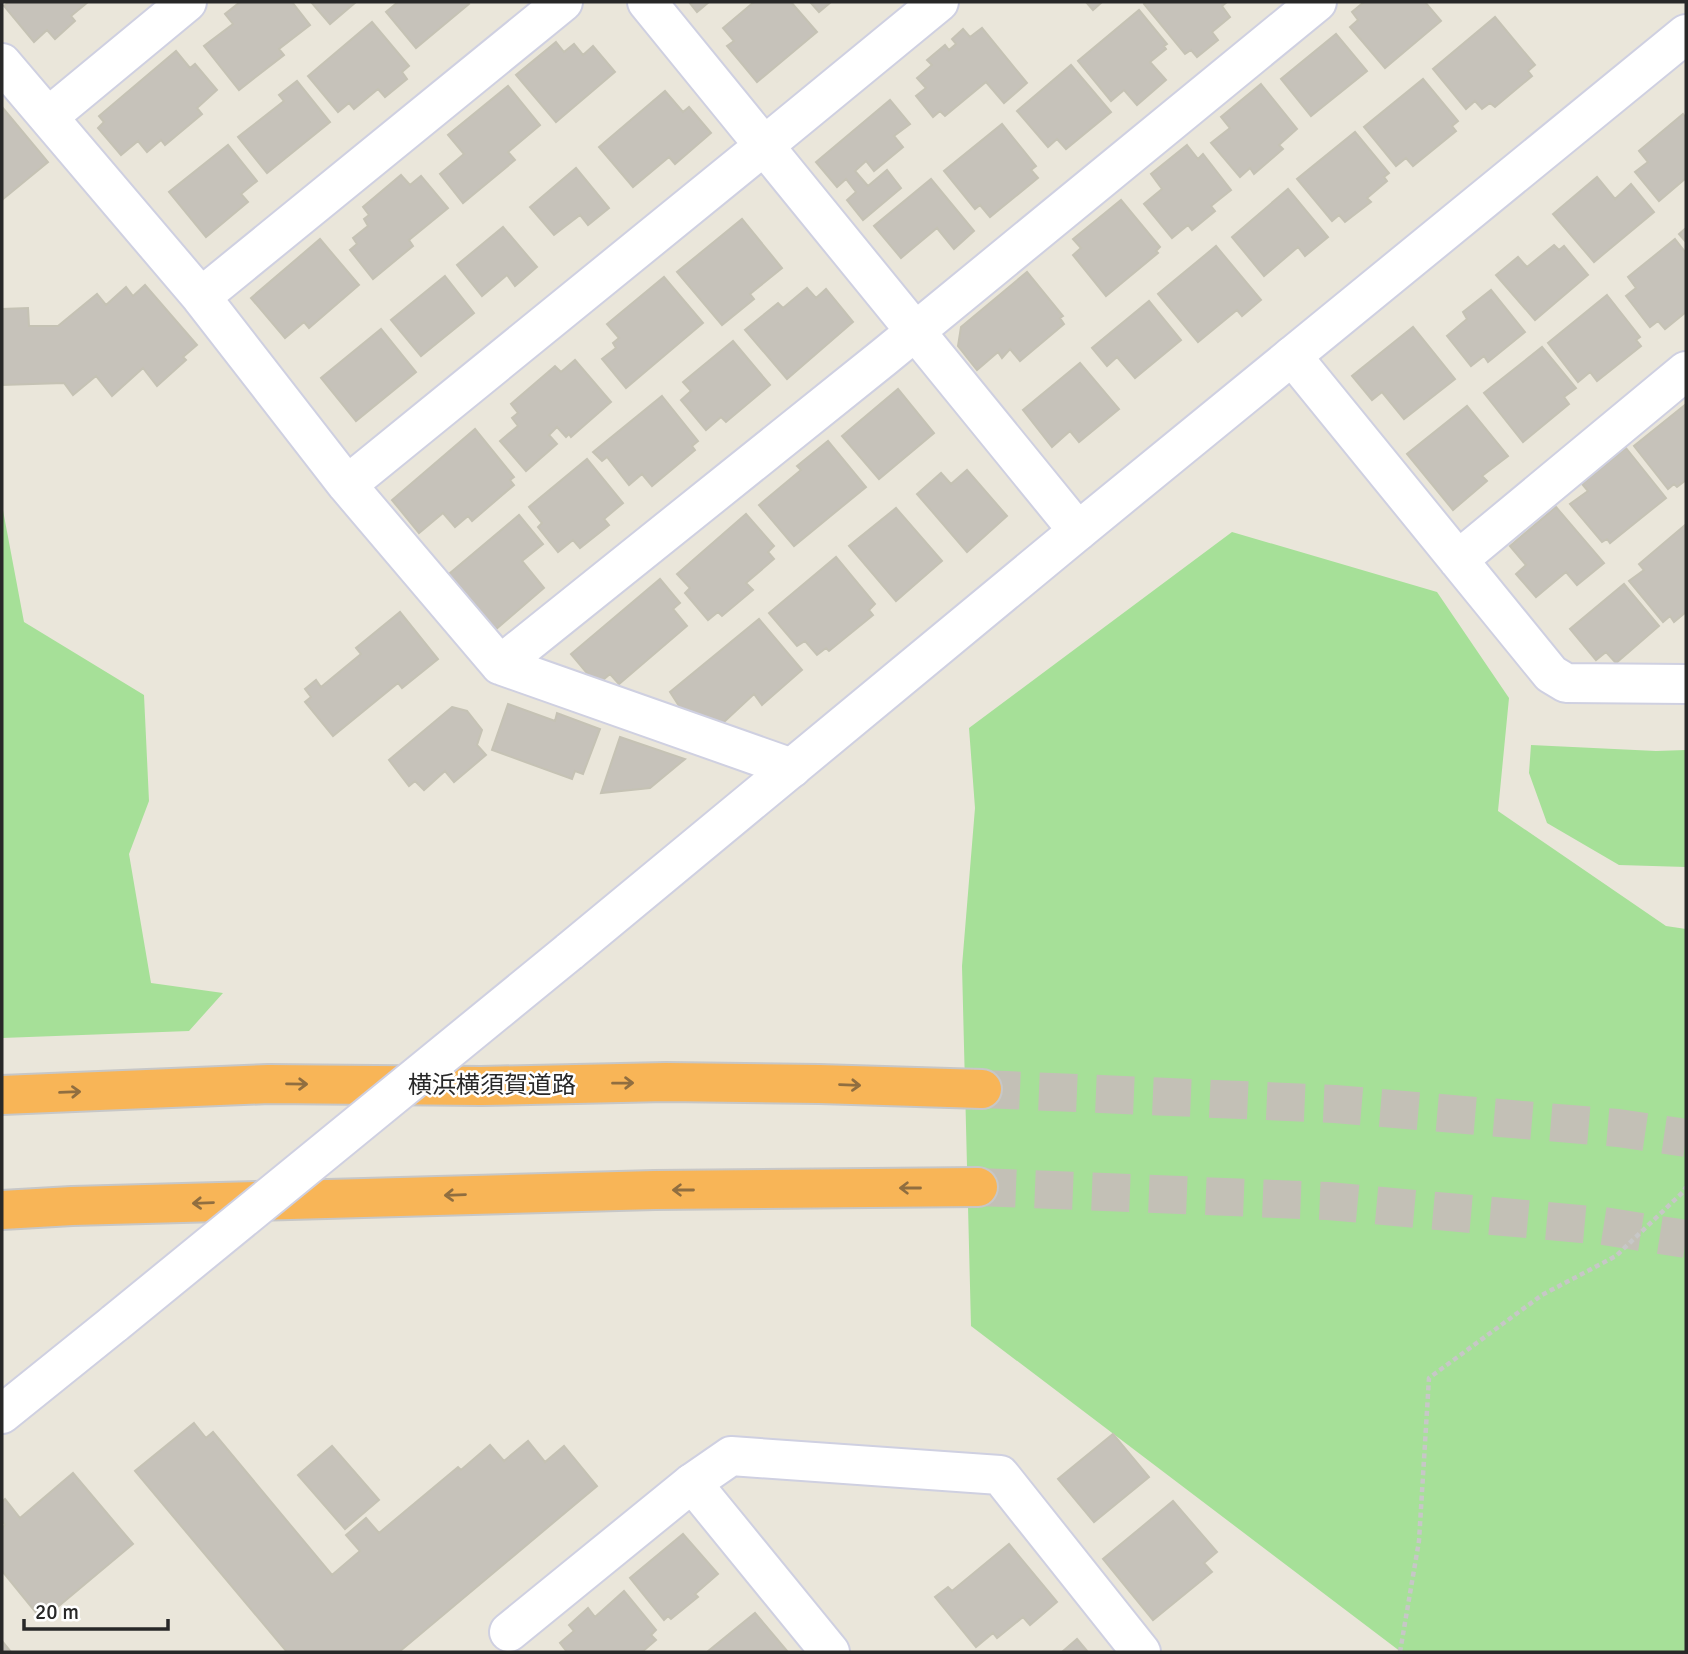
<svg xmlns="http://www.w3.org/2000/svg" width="1688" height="1654" font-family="Signika,'Noto Sans JP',sans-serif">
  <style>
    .green { fill: #a6e098 }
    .building { fill: #c6c2ba; stroke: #c5c2b4; stroke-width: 2 }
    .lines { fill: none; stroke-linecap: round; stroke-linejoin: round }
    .motorway-tunnel { stroke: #c3c0b6; stroke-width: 38; stroke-dasharray: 38 19; stroke-linecap: butt }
    .minor-casing { stroke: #cfd0e1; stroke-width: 42 }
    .tertiary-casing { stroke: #cfd0e1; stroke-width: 42 }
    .motorway-casing { stroke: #c7c7c7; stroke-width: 42 }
    .path { stroke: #c7c7c7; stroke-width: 4.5; stroke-dasharray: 5 3.5; stroke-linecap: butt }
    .minor { stroke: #fff; stroke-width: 38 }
    .tertiary { stroke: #fff; stroke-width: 38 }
    .motorway { stroke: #f8b557; stroke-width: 38 }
    .tertiary-bridge-casing { stroke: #cfd0e1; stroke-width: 42; stroke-linecap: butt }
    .tertiary-bridge { stroke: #fff; stroke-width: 38 }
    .oneway { stroke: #906e40 }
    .labels { text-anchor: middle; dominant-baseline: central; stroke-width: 5; stroke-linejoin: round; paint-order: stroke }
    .street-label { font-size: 24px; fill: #282828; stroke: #fff }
  </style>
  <rect width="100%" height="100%" fill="#eae6da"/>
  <path class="green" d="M2,505L24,622L144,695L149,801L129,854L151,983L223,993L189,1031L2,1038Z
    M1232,532L1437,592L1509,698L1498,811L1666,926L1686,929V1652H1401L971,1326L962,966L975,808L969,728Z
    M1531,745L1656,751L1686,750V867L1619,865L1547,823L1529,773Z"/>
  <path class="building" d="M9,2H88L71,16L75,21L55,39L47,30L34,42L4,6Z
    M240,2H292L310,25L279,49L284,55L239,90L204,46L233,24L225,14Z
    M311,2H356L330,24Z
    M398,2H467L469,4L416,48L386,12Z
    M689,2H709L697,12Z
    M754,2H791L817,32L757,82L727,46L734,41L723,28Z
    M810,2H831L819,12Z
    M1086,2H1102L1093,10Z
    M1147,2H1227L1222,6L1230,17L1212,32L1218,40L1197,57L1191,50L1185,54L1144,4Z
    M1364,2H1425L1441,21L1385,68L1350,27L1358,20L1352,12Z
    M1139,10L1167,44L1164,46L1166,49L1150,62L1166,80L1137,105L1124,90L1111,101L1078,61Z
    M1495,17L1535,65L1528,71L1532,76L1495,107L1490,103L1482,109L1475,101L1466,109L1433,69Z
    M372,22L409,66L402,72L407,79L385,97L378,89L354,109L349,103L338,112L308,76Z
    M982,28L1027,83L1004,103L986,82L945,116L940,111L933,117L916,96L926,88L917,78L932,65L927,60L945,45L949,50L956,44L952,39L963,29L970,37Z
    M1336,34L1367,71L1311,116L1281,79Z
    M556,42L564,52L574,44L583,55L593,46L615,72L556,122L516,75Z
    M176,51L190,68L195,64L217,90L197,108L202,114L165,145L161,140L147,152L138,141L121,155L98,128L104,122L99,116Z
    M1071,65L1111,112L1066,149L1057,139L1048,147L1017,111Z
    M1423,79L1458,121L1452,126L1456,131L1413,166L1406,158L1396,166L1364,127Z
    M297,81L330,122L267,173L238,137L284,101L279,95Z
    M1261,84L1297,129L1279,145L1283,149L1254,174L1250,168L1240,177L1211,143L1230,128L1221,117Z
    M508,86L540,125L508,152L515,160L463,203L440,174L464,154L448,135Z
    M665,91L683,112L689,107L711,133L675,164L669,157L633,187L599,147Z
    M890,100L910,124L894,136L903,147L874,171L866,161L855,171L868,186L887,170L901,188L863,220L847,200L856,192L846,179L837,187L816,162Z
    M2,107L48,162L2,200Z
    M1683,114L1686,118V178L1659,201L1635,172L1648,162L1639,151Z
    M1002,124L1036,166L1031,170L1038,178L990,217L980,205L975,209L944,171Z
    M1355,132L1389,173L1384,177L1387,181L1367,198L1371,202L1345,222L1339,215L1332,221L1297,179Z
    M228,145L257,181L241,194L248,202L206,237L169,192Z
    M1187,145L1198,159L1203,154L1231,190L1211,206L1215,211L1192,230L1188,225L1172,238L1144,204L1162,189L1151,174Z
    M576,168L609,208L588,225L580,215L554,235L530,207Z
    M401,175L410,185L421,176L448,208L409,240L413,246L373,279L350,250L357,244L353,238L368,226L364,219L369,215L363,207Z
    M1597,177L1615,199L1631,184L1654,212L1594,262L1553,214Z
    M931,179L974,231L954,249L937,228L901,258L874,226Z
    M1288,189L1328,237L1305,256L1298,247L1264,276L1232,237Z
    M1121,200L1160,247L1156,251L1158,253L1106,296L1073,255L1081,248L1073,239Z
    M742,219L782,268L750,294L754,299L722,325L677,272Z
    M503,227L537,267L515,286L507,275L482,296L457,265Z
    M1686,228V242L1679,234Z
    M320,239L359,285L309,328L304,322L285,338L251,298Z
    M1675,239L1686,253V312L1665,329L1658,321L1650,327L1626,296L1636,288L1628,277Z
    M1554,245L1559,250L1564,246L1588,275L1535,320L1496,275L1518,257L1527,267Z
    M1216,246L1261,300L1242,316L1237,310L1198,342L1158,294Z
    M1027,272L1063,316L1060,318L1064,324L1020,361L1010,349L1002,358L998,352L977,370L958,346L961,327Z
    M445,276L474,313L421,356L391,320Z
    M664,277L703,323L626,388L602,359L616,348L613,343L619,338L607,324Z
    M145,285L197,345L183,357L186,360L157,386L143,368L112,396L96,376L73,395L64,383L2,385V309L28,308L29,326H58L97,294L106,305L126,287L133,296Z
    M807,288L816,298L826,289L853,322L787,379L745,330L778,303L783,308Z
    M1491,290L1525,332L1488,362L1484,356L1471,366L1447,336L1467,319L1463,312Z
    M1607,295L1640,337L1636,340L1641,346L1597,381L1590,372L1578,382L1548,343Z
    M1149,301L1181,340L1135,378L1117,357L1107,366L1092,348Z
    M1413,327L1455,379L1404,419L1382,392L1372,400L1352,376Z
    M381,329L416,372L356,421L321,378Z
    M733,341L770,385L726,422L721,417L706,430L681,400L691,391L683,382Z
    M1542,347L1576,388L1564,397L1569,404L1523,442L1484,393Z
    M575,360L611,402L571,437L569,434L566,437L557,427L549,435L557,444L526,471L500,441L518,426L512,418L518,413L511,404L555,366L561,372Z
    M1080,363L1119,409L1079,442L1070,431L1052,447L1023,410Z
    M898,389L934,433L879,479L842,436Z
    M662,396L698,441L692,446L695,450L652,486L642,474L629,485L607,457L602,461L593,452Z
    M1686,404V480L1677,487L1674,484L1668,489L1634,446Z
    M1467,406L1508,456L1482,476L1487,481L1453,510L1407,454Z
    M475,429L514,477L510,480L514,485L472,521L468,516L455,527L443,513L419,533L392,500Z
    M828,441L866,487L794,546L759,505L801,470L797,466Z
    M1626,448L1666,498L1610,543L1607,539L1602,542L1570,504L1588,491L1582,484Z
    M587,459L623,503L604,519L609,525L580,548L573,540L558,552L538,527L542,523L529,507Z
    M967,470L1007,516L967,552L917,494L941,473L951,484Z
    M1556,507L1604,563L1577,585L1566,572L1536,597L1516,574L1526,565L1510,546Z
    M896,508L942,561L896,601L849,546Z
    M746,514L774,546L768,552L774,559L746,583L753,590L722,616L718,612L708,620L685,593L690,588L677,574Z
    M519,515L543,544L522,561L544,588L495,630L449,574Z
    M1685,525L1686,527V612L1674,622L1670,616L1663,622L1629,581L1644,570L1639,564Z
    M836,557L875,604L869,610L873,615L829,651L826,648L817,655L805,641L797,646L769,613Z
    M660,579L680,603L673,609L687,626L619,684L610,674L597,685L571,654Z
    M1624,584L1659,626L1616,663L1606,652L1596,660L1570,629Z
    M400,612L438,659L402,688L398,683L333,736L305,702L311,697L305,689L316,680L321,687L361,654L356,648Z
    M759,619L802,670L762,705L754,694L723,723L685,715L670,692Z
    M508,704L555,721L557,713L600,729L583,774L575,771L572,779L492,750Z
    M452,707L467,711L482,730L477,745L486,755L454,782L445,771L424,790L415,781L409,786L389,760Z
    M620,737L685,759L650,788L601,793Z
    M194,1423L206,1438L213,1432L332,1575L360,1551L346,1535L366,1518L379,1533L458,1467L461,1470L490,1445L504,1461L528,1441L545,1462L564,1446L597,1486L399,1652H287L135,1471Z
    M1113,1434L1149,1477L1094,1522L1058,1479Z
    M332,1446L379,1500L345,1529L298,1475Z
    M73,1473L133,1544L42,1620L2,1571V1528L5,1525L2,1521V1502L5,1499L20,1518Z
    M1173,1501L1217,1552L1204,1563L1212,1572L1153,1620L1103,1559Z
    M683,1534L718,1574L695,1594L698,1597L671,1619L668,1616L664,1620L630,1578Z
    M1009,1544L1057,1602L1030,1625L1023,1617L997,1638L993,1633L976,1647L935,1597L948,1587L952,1591Z
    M624,1591L656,1630L651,1635L656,1640L642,1652H567L560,1643L574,1631L569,1625L588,1608L595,1617Z
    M755,1613L788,1652H707Z
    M1077,1639L1088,1652H1062Z
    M2,1641L11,1652H2Z"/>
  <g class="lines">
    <path class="motorway-tunnel" d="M982,1089L1335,1104L1618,1128L1686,1138
      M978,1187L1328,1201L1603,1226L1686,1239"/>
    <defs>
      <path id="minor" d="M647,2L1078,531
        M2,63L201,297L347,485L500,665L792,768
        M48,117L187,2
        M201,297L563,2
        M1292,356L1551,674L1566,683L1686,684
        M347,485L765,145L939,2
        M1458,560L1686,371
        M500,665L884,357L1317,2
        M692,1483L830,1652"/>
      <path id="tertiary" d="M569,952L1078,531L1686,34
        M2,1414L115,1323
        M509,1632L692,1483L731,1456L1000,1475L1141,1652"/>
      <path id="motorway" d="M2,1095L269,1084L481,1086L666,1082L819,1084L982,1089
        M2,1210L72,1206L655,1190L978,1187"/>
    </defs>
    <use href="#minor" class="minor-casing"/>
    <use href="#tertiary" class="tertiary-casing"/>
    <use href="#motorway" class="motorway-casing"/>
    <path class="path" d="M1400,1652L1419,1541L1429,1378L1542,1295L1616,1256L1683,1192L1686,1187"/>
    <use href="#minor" class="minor"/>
    <use href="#tertiary" class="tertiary"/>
    <use href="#motorway" class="motorway"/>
    <defs>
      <path id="tertiary-bridge" d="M115,1323L569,952"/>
    </defs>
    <use href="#tertiary-bridge" class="tertiary-bridge-casing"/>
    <use href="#tertiary-bridge" class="tertiary-bridge"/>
  </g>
  <defs><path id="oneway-shaft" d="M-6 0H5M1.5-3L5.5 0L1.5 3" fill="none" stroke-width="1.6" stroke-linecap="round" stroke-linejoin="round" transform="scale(1.75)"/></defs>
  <g class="oneway">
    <use href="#oneway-shaft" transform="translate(623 1083) rotate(-1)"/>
    <use href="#oneway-shaft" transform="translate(297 1084) rotate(1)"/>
    <use href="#oneway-shaft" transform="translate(850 1085) rotate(2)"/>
    <use href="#oneway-shaft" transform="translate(70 1092) rotate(-2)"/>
    <use href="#oneway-shaft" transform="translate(910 1188) rotate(180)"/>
    <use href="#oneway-shaft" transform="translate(683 1190) rotate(180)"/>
    <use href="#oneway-shaft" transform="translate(455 1195) rotate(178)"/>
    <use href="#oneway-shaft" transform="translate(203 1203) rotate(178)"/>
  </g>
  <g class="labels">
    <g class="street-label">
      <text x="492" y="1085">横浜横須賀道路</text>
    </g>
  </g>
  <rect width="1688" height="1654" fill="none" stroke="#282828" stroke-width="7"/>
  <path d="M24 1619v10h144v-10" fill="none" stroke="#282828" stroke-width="3.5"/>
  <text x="35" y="1619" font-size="21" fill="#282828" stroke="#ffffff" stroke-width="5" paint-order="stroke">20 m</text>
</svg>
